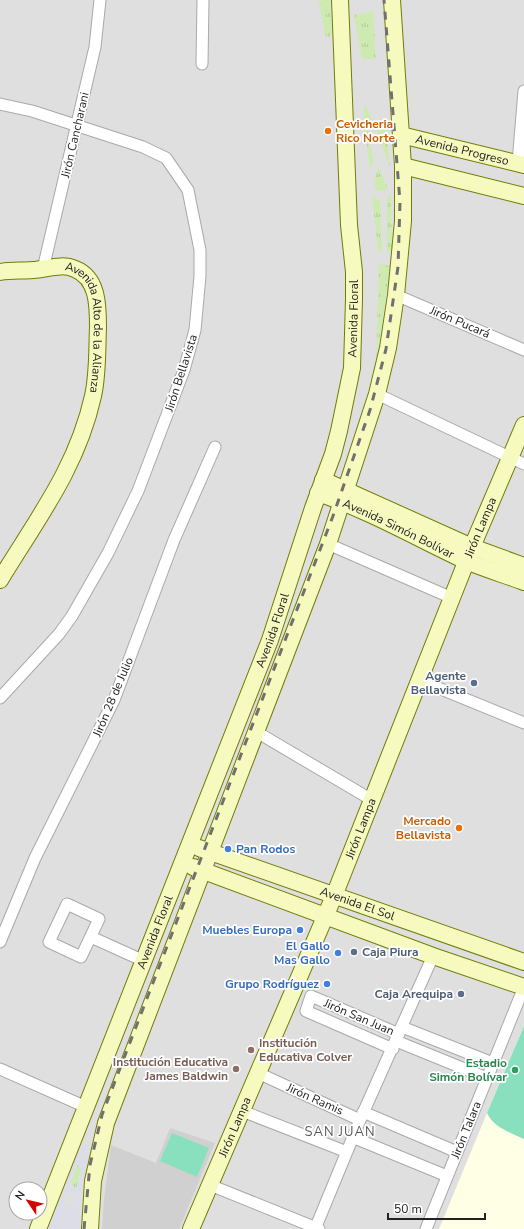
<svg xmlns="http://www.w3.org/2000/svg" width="524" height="1229" font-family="'Nunito Sans',sans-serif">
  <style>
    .residential { fill: #e0dfdf; fill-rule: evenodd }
    .education { fill: #ffffe5 }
    .religious { fill: #d0d0d0 }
    .grass { fill: url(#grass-tufts) }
    .pitch { fill: #88e0be }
    .plaza { fill: #dddde8; fill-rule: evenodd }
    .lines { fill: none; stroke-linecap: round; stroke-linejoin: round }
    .street-casing { stroke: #a9a9a9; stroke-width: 13 }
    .secondary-casing { stroke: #707d05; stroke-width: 18 }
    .street { stroke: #fff; stroke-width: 11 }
    .secondary { stroke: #f7fabf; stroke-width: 16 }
    .rail { stroke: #707070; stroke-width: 3; stroke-dasharray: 8 8; stroke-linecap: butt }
    .food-dot { fill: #e8710a; stroke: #fff; stroke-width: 1.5 }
    .service-dot { fill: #5c6f8a; stroke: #fff; stroke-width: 1.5 }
    .shop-dot { fill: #3f7fe0; stroke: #fff; stroke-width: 1.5 }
    .education-dot { fill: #8d6e63; stroke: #fff; stroke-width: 1.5 }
    .leisure-dot { fill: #2e9e5b; stroke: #fff; stroke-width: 1.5 }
    .labels { text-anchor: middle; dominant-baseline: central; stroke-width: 3.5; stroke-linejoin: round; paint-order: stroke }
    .food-label { font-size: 12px; font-weight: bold; fill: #c56008; stroke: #fff; text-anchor: start }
    .street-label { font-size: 12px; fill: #222; stroke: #fff }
    .service-label { font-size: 12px; font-weight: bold; fill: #4e5e75; stroke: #fff; text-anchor: end }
    .shop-label { font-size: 12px; font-weight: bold; fill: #366cbe; stroke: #fff; text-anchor: end }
    .education-label { font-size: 12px; font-weight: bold; fill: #785e54; stroke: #fff; text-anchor: start }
    .leisure-label { font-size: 12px; font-weight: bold; fill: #27864d; stroke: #fff; text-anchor: end }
    .neighbourhood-label { font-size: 13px; letter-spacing: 1px; fill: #555; stroke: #fff }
  </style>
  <defs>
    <pattern id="grass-tufts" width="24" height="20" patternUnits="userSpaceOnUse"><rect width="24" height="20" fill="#cdebb0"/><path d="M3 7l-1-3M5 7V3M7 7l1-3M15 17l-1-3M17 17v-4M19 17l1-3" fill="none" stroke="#b0c997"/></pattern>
  </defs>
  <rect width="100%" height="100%" fill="#f2efe9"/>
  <path class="residential" d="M0,0H524V1229H0ZM16,1189H40V1213H16Z"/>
  <path class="education" d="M524,1026V1229H439L487,1113Z"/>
  <path class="religious" d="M170,1128L215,1143L179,1229H102L104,1199L111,1145L156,1163Z"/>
  <path class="grass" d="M319,0H330L332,33L329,37L325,35Z
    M373,11L376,59H362L354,15Z
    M366,106L373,123L368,128L369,141L374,160L370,170L363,109Z
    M386,126L390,167L375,127Z
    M378,165L387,187L385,191L376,190L374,187Z
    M391,194L392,251L387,252V197Z
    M372,195L380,201L382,252L378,251Z
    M379,264L391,266L376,359Z
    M78,1163L81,1170L76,1190L71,1182Z"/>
  <path class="pitch" d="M524,1026V1139C510,1132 494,1128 487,1113Z
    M172,1133L209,1148L197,1177L160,1161Z"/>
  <path class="plaza" d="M79,1143L89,1147L81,1191L80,1229H47ZM77,1164L81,1170L76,1190L71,1182ZM68,1192L75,1197L74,1206L64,1202Z"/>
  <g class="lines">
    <defs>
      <path id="street" d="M202,64L203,0
        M0,104L32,111L143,147L166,158L188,190L200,250V276L195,330L184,370L138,491L108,553L72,616L59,634L0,698
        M518,163L524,91
        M43,269L95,47L100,0
        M396,295L524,350
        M377,394L524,464
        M328,544L452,598
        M419,680L524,723
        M255,731L372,800
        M67,904L99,919L81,957L49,942Z
        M91,937L144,961
        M0,942L35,858L114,700L174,540L215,447
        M402,1027L493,1063
        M396,1041L487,1078
        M393,1049L306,1011L311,996L399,1034
        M0,1069L86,1107
        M258,1073L360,1120L433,956
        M242,1111L347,1152
        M363,1112L457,1152
        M352,1137L447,1176
        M210,1185L319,1229
        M315,1229L360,1120
        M426,1229L524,987"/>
      <g id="secondary">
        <path id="s1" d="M401,135L524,165"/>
        <path d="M403,166L524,196"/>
        <path id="s2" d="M0,272C11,270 22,271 33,270C47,269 62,263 75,269C98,278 98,306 98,327C97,350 98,374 93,396C77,468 37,519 0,580"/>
        <path d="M323,480L472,547L524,566"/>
        <path id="s3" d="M318,493C370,511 417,538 466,561C485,569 505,575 524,582"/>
        <path id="s4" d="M199,848L524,962"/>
        <path d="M193,867L433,956L524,987"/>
        <path id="s5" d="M38,1229L270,640L313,508L333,454L339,431L352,368L354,299V272L349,225L340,0"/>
        <path d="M90,1229L93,1181L106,1123L328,544L377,394L388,348L396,295L403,221V166L392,0"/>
        <path id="s6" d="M191,1229L334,896L472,547L524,425"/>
      </g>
    </defs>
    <use href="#street" class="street-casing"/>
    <use href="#secondary" class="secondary-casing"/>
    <use href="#street" class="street"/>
    <use href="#secondary" class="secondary"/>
    <path class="rail" d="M84,1229L90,1165L102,1115L333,516L370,410L386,349L398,267L400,202L384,0"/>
  </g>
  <g class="food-dot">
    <circle cx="328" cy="131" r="4"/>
    <circle cx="459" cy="828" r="4"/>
  </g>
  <g class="service-dot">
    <circle cx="474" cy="683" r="4"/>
    <circle cx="354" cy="952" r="4"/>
    <circle cx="461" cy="994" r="4"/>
  </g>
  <g class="shop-dot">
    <circle cx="228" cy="849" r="4"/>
    <circle cx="300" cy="930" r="4"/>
    <circle cx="338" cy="953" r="4"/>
    <circle cx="327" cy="984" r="4"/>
  </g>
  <g class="education-dot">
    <circle cx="251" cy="1050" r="4"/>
    <circle cx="236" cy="1069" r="4"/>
  </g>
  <circle class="leisure-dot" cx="515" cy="1070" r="4"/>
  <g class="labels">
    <g class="food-label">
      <text x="336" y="124">Cevicheria<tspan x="336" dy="14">Rico Norte</tspan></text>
      <text x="451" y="821" text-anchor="end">Mercado<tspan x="451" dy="14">Bellavista</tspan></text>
    </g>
    <g class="street-label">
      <text transform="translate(75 135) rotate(-77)">Jirón Cancharani</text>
      <text stroke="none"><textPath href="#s1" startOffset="63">Avenida Progreso</textPath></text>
      <text stroke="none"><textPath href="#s5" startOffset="967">Avenida Floral</textPath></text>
      <text transform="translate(460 322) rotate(23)">Jirón Pucará</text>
      <text stroke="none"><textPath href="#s2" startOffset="137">Avenida Alto de la Alianza</textPath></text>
      <text transform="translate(181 373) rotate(-72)">Jirón Bellavista</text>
      <text stroke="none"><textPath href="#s3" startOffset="88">Avenida Simón Bolívar</textPath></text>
      <text stroke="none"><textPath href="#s6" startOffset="759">Jirón Lampa</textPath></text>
      <text stroke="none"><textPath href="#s5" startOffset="643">Avenida Floral</textPath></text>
      <text transform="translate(113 697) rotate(-67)">Jirón 28 de Julio</text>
      <text stroke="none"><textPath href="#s6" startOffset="435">Jirón Lampa</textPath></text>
      <text stroke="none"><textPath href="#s4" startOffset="168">Avenida El Sol</textPath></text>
      <text stroke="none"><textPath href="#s5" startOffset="319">Avenida Floral</textPath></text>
      <text transform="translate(359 1017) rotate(23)">Jirón San Juan</text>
      <text transform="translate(315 1099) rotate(24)">Jirón Ramis</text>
      <text stroke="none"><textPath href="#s6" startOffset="111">Jirón Lampa</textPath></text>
      <text transform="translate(466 1130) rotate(-68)">Jirón Talara</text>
    </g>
    <g class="service-label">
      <text x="466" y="676">Agente<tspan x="466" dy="14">Bellavista</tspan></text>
      <text x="362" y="952" text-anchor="start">Caja Piura</text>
      <text x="453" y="994">Caja Arequipa</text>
    </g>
    <g class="shop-label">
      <text x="236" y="849" text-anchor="start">Pan Rodos</text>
      <text x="292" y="930">Muebles Europa</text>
      <text x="330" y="946">El Gallo<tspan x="330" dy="14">Mas Gallo</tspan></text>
      <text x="319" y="984">Grupo Rodríguez</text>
    </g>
    <g class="education-label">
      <text x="259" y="1043">Institución<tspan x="259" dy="14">Educativa Colver</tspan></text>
      <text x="228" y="1062" text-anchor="end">Institución Educativa<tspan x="228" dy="14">James Baldwin</tspan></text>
    </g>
    <g class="leisure-label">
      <text x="507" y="1063">Estadio<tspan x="507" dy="14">Simón Bolívar</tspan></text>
    </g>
    <g class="neighbourhood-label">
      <text x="340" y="1132">SAN JUAN</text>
    </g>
  </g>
  <g transform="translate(28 1201) rotate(305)"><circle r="19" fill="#ffffff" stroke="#a7a7a7"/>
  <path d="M0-3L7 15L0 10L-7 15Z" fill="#d40000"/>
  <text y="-6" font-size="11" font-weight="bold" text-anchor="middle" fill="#222222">N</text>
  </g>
  <path d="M388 1213v6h97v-6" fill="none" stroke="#222222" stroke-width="2"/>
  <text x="394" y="1213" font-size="12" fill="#222222" stroke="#ffffff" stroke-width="3" paint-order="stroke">50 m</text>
</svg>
